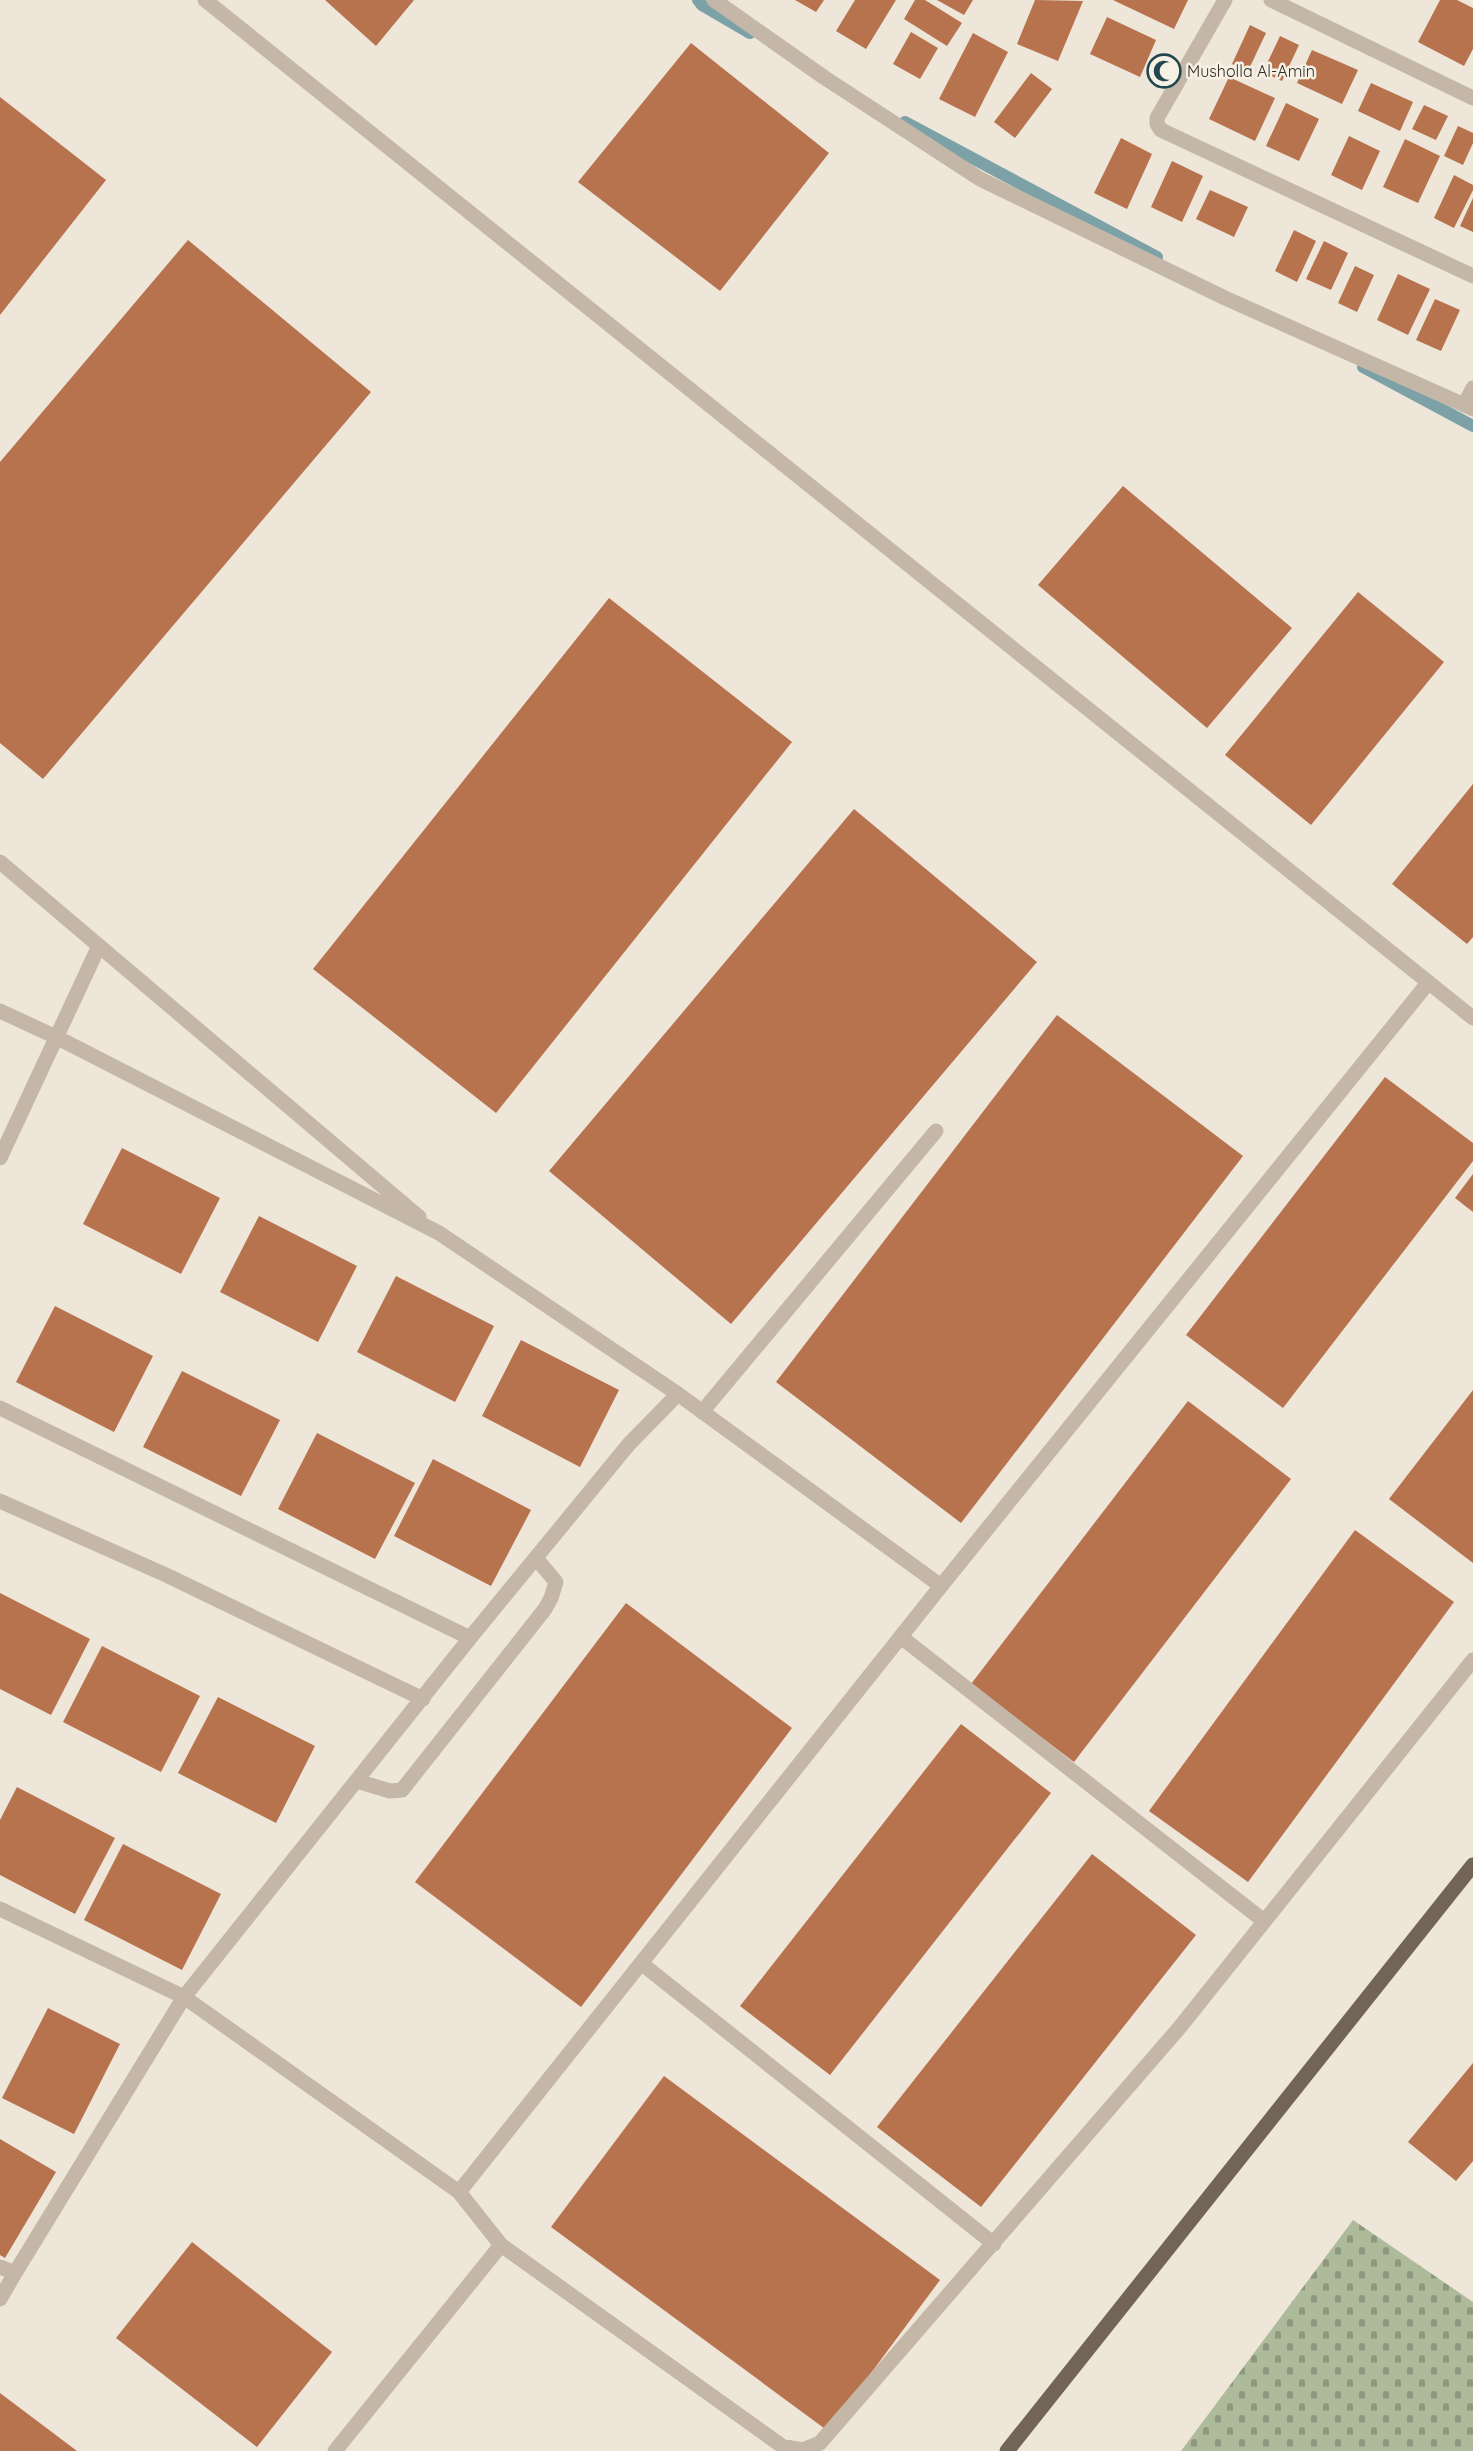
<svg xmlns="http://www.w3.org/2000/svg" width="1473" height="2451" font-family="Quicksand,sans-serif">
  <style>
    .cemetery { fill: url(#cemetery-stones) }
    .lines { fill: none; stroke-linecap: round; stroke-linejoin: round }
    .stream { stroke: #7ca1a7; stroke-width: 12 }
    .building { fill: #b7724e }
    .minor { stroke: #c4b7a7; stroke-width: 15 }
    .major { stroke: #726459; stroke-width: 15 }
    .labels { text-anchor: middle; dominant-baseline: central; stroke-width: 5; stroke-linejoin: round; paint-order: stroke }
    .poi-label { font-size: 16px; fill: #312b27; stroke: #f6f0e5; text-anchor: start }
  </style>
  <defs>
    <pattern id="cemetery-stones" width="16" height="16" patternUnits="userSpaceOnUse" patternTransform="scale(1.5)"><rect width="16" height="16" fill="#adbb9b"/><path d="M2 7V4a2 2 0 0 1 4 0v3zM10 15v-3a2 2 0 0 1 4 0v3z" fill="#8d987e"/></pattern>
  </defs>
  <rect width="100%" height="100%" fill="#eee6d9"/>
  <path class="cemetery" d="M1353,2220L1473,2302V2451H1181Z"/>
  <g class="lines">
    <path class="stream" d="M698,0L702,5L750,33
      M905,122L1157,257
      M1363,367L1473,426"/>
  </g>
  <path class="building" d="M325,0H414L376,46Z
    M795,0H824L816,12Z
    M855,0H896L866,49L836,31Z
    M915,0H925L962,23L947,46L904,19Z
    M937,0H973L964,15Z
    M1035,0L1083,1L1058,61L1017,44Z
    M1113,0H1188L1174,29Z
    M1440,0H1457L1473,8V49L1464,66L1418,42Z
    M1107,17L1156,40L1140,77L1090,54Z
    M1250,25L1266,33L1248,71L1232,64Z
    M911,32L938,48L920,79L893,64Z
    M973,33L1008,52L975,117L939,99Z
    M1280,36L1299,45L1282,81L1263,72Z
    M691,43L829,153L720,291L578,182Z
    M1312,50L1358,70L1342,104L1297,83Z
    M1031,73L1052,89L1015,138L994,122Z
    M1229,77L1275,98L1255,141L1209,119Z
    M1371,83L1413,102L1400,131L1358,111Z
    M0,97L106,180L0,315Z
    M1286,103L1319,119L1299,161L1266,146Z
    M1424,105L1448,116L1436,140L1412,129Z
    M1458,126L1473,133V143L1463,165L1444,156Z
    M1349,136L1380,151L1362,190L1331,175Z
    M1121,138L1152,154L1127,209L1094,193Z
    M1405,139L1440,156L1418,203L1383,187Z
    M1172,161L1203,176L1182,222L1151,207Z
    M1454,175L1473,185V190L1454,228L1434,218Z
    M1210,190L1248,207L1234,237L1196,219Z
    M1473,198V232L1460,226Z
    M1294,230L1316,241L1297,282L1275,271Z
    M188,240L371,392L43,779L0,743V462Z
    M1324,241L1348,253L1331,290L1306,279Z
    M1355,266L1374,275L1357,312L1338,303Z
    M1398,274L1430,289L1408,335L1377,320Z
    M1435,299L1460,310L1441,351L1416,340Z
    M1123,486L1292,628L1207,728L1038,585Z
    M1358,592L1444,662L1311,825L1225,755Z
    M609,598L792,742L496,1113L313,969Z
    M1473,784V937L1467,944L1392,884Z
    M854,809L1037,962L731,1324L549,1171Z
    M1057,1015L1243,1156L961,1523L776,1382Z
    M1385,1077L1473,1143V1161L1283,1408L1186,1335Z
    M122,1148L220,1198L181,1274L83,1224Z
    M1473,1174V1212L1455,1198Z
    M259,1216L357,1266L318,1342L220,1292Z
    M396,1276L494,1326L455,1402L357,1352Z
    M55,1306L153,1356L114,1432L16,1382Z
    M521,1340L619,1390L580,1467L482,1416Z
    M182,1371L280,1420L241,1496L143,1447Z
    M1473,1390V1563L1389,1499Z
    M1188,1401L1291,1479L1074,1762L971,1684Z
    M317,1433L415,1483L375,1559L278,1509Z
    M433,1459L531,1510L491,1586L394,1536Z
    M1355,1530L1454,1602L1248,1882L1149,1811Z
    M0,1593L90,1639L51,1715L0,1689Z
    M626,1603L792,1728L581,2007L415,1882Z
    M102,1646L200,1696L161,1772L63,1722Z
    M218,1697L315,1746L276,1823L178,1773Z
    M961,1724L1051,1793L830,2075L740,2006Z
    M17,1787L115,1838L75,1914L0,1875V1820Z
    M123,1844L221,1894L182,1970L84,1920Z
    M1092,1854L1196,1935L981,2207L877,2127Z
    M48,2008L120,2044L74,2134L2,2098Z
    M1473,2063V2161L1456,2181L1408,2142Z
    M664,2076L940,2280L828,2431L551,2227Z
    M0,2139L56,2172L5,2258L0,2255Z
    M192,2242L332,2352L257,2447L116,2338Z
    M0,2393L77,2451H0Z"/>
  <g class="lines">
    <path class="minor" d="M205,0L1473,1018
      M714,0L825,78L980,179L1225,298L1473,409
      M1225,0L1157,118V124L1161,130L1473,276
      M1271,0L1473,98
      M1464,405L1473,388
      M0,862L419,1217
      M0,1011L56,1037L439,1233L678,1394L941,1586
      M0,1158L99,946
      M0,1408L470,1638
      M702,1412L936,1131
      M0,1501L166,1575L423,1699
      M901,1637L1264,1921
      M357,1781L390,1791L402,1790L545,1609L551,1598L556,1582L536,1558
      M0,1909L184,1997L459,2192L501,2245L782,2446L803,2450L820,2443L1180,2027L1473,1660
      M641,1963L994,2244
      M459,2192L941,1586L1428,983
      M0,2267L15,2273L0,2299
      M15,2273L184,1997L470,1638L629,1444L678,1394
      M335,2451L501,2245"/>
    <path class="major" d="M1007,2451L1473,1865"/>
  </g>
  <defs>
    <symbol id="mosque-ring" viewBox="-11 -11 22 22"><circle r="9.5" fill="#f6f0e5" stroke="#21464e" stroke-width="1.5"/><path d="M3.5-4.9A6 6 0 1 0 3.5 4.9A5 5 0 1 1 3.5-4.9Z" fill="#21464e"/></symbol>
  </defs>
  <g fill-rule="evenodd">
    <use href="#mosque-ring" x="1145" y="52" width="38" height="38"/>
  </g>
  <g class="labels">
    <g class="poi-label">
      <text x="1187" y="71">Musholla Al-Amin</text>
    </g>
  </g>
</svg>
